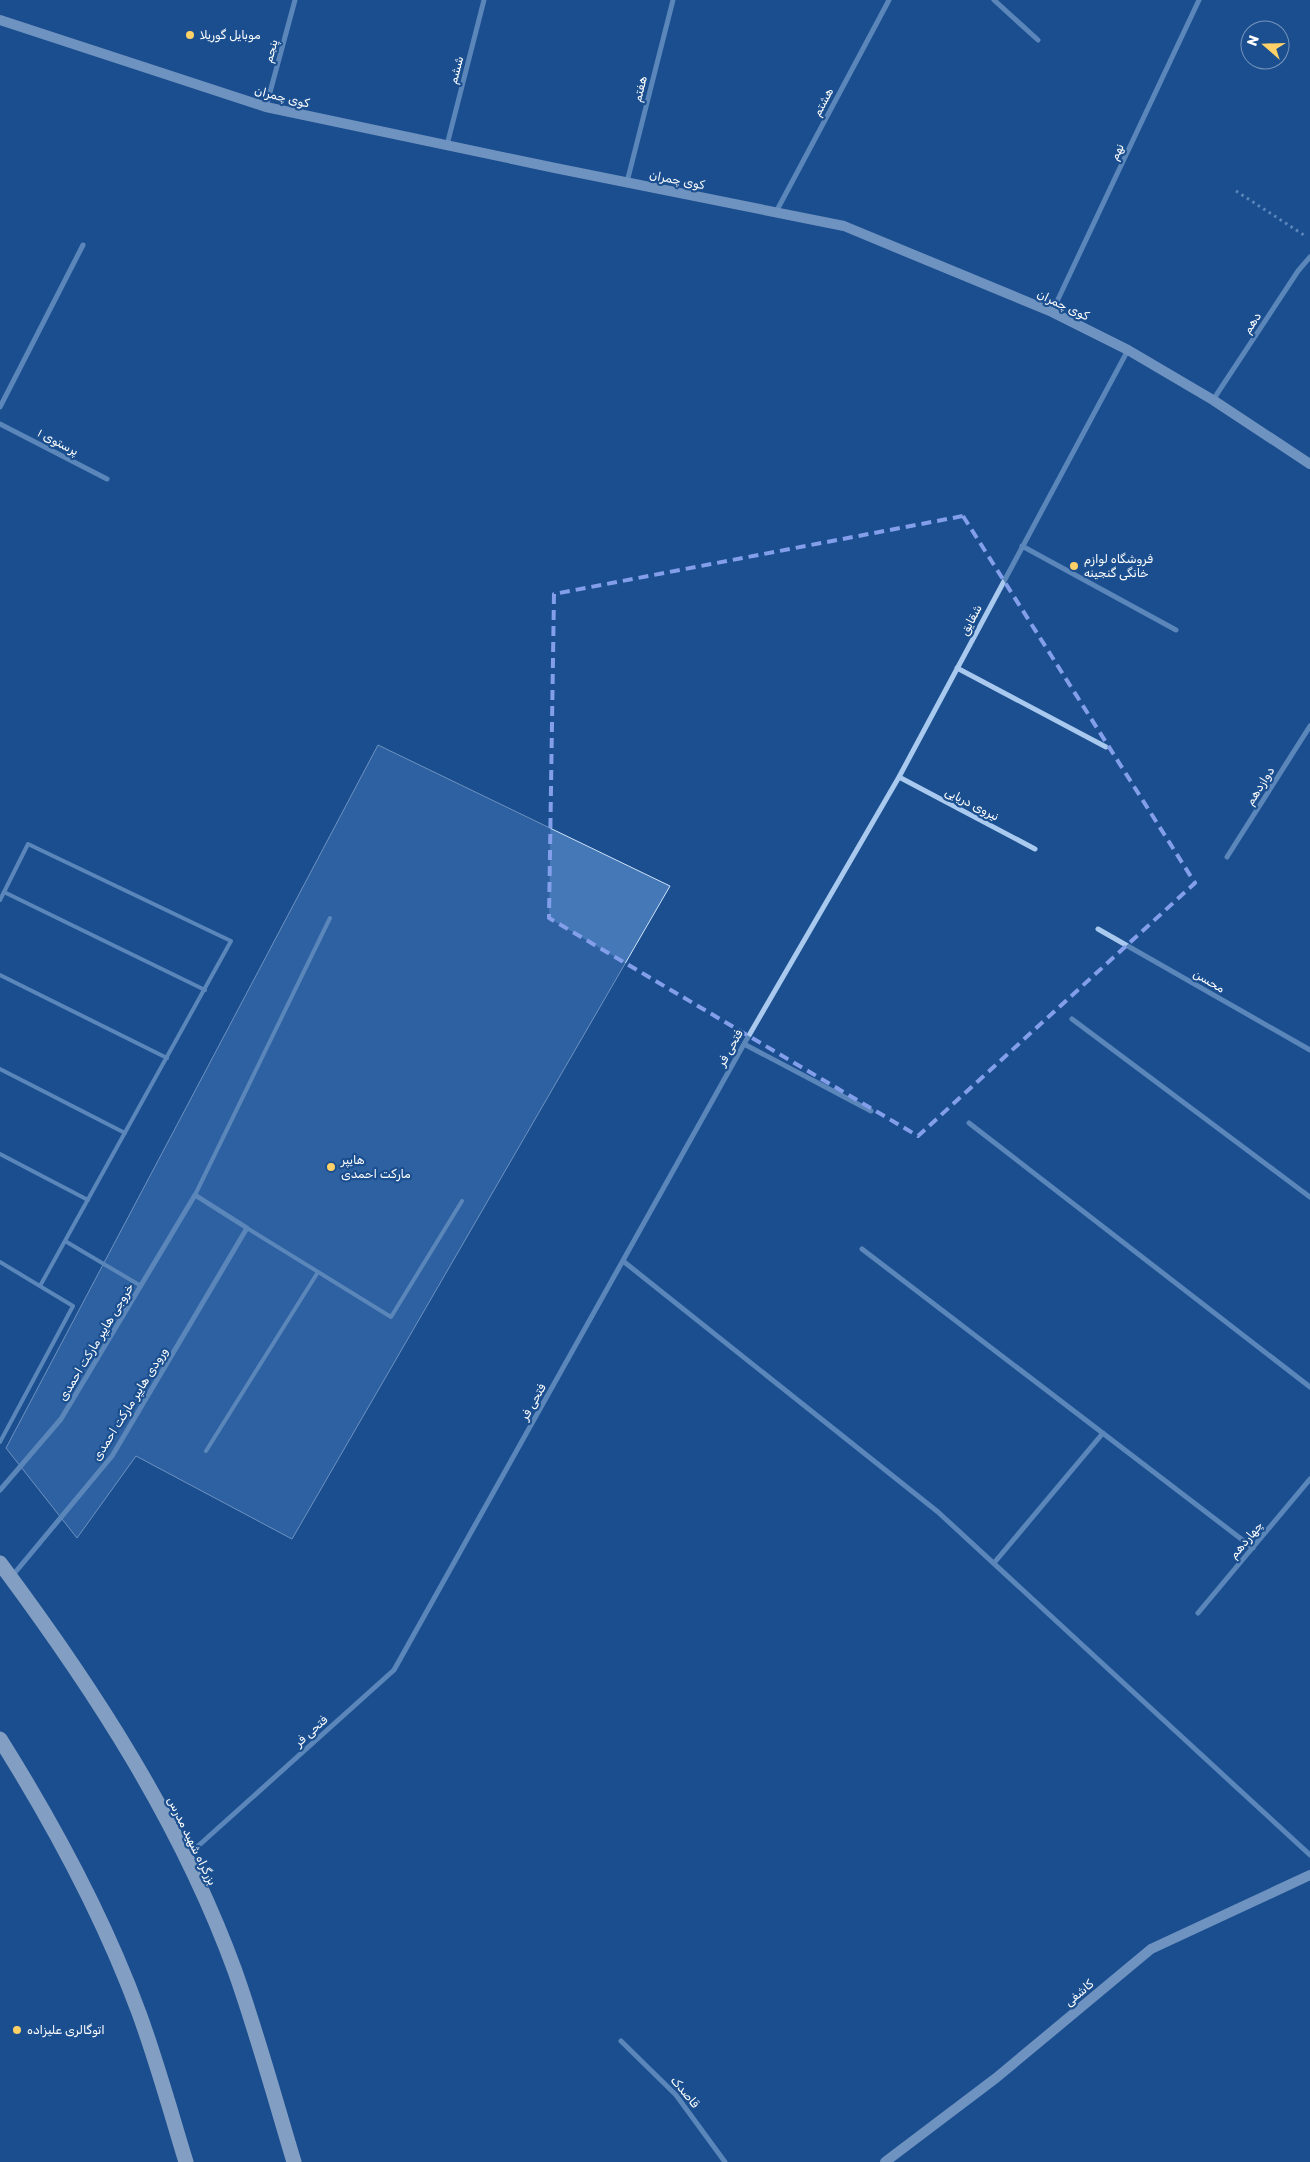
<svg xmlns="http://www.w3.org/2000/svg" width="1310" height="2162" font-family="Rubik,'Noto Naskh Arabic',sans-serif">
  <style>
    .building { fill: #4478b7; stroke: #cfe3fa }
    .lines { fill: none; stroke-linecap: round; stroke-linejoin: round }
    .path { stroke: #a9c9ee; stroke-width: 3; stroke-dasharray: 2.5 4; stroke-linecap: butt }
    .lane { stroke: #a9c9ee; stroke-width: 4 }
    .street { stroke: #a9c9ee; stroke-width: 5 }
    .secondary { stroke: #d6e6fa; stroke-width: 10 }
    .highway { stroke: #fff; stroke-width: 15 }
    .marked { fill: none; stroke: #839eea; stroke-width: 4; stroke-dasharray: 10 6; stroke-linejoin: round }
    .poi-dot { fill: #ffd166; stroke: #1b4f8f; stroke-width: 2 }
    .labels { text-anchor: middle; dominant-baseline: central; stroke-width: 4.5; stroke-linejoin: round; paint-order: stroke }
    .poi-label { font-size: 12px; fill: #fff; stroke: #1b4f8f; text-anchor: start }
    .street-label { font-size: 12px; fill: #fff; stroke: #1b4f8f }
  </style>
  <rect width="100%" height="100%" fill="#1b4f8f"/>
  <path class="building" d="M378,745L670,886L292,1539L136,1456L77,1538L6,1448Z"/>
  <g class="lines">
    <path class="path" d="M1236,191L1307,237"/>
    <path class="lane" d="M4,892L205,990
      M0,900L28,844L231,941L40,1286
      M0,975L167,1058
      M0,1069L125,1133
      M0,1154L88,1200
      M195,1195L330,918
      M247,1228L391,1317L462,1201
      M65,1241L141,1286
      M0,1262L73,1306L0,1442
      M206,1451L318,1272"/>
    <path class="street" d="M994,0L1038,40
      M266,107L295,0
      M447,145L484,0
      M627,182L673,0
      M776,212L889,0
      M1052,312L1199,0
      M1213,400L1298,271L1310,257
      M0,407L83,245
      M0,424L107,479
      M1022,546L1176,630
      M957,668L1106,747
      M899,777L1035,849
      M1227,857L1310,726
      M1098,929L1310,1050
      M1072,1019L1310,1197
      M744,1044L871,1111
      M969,1123L1310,1387
      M862,1249L1253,1548
      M623,1261L938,1512L1310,1855
      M0,1490L61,1419L195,1195L247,1228L112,1456L13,1575
      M994,1563L1103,1433
      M1198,1613L1310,1479
      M187,1856L394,1670L744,1044L899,777L1128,350
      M621,2041L676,2095L725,2162"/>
    <path class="secondary" d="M0,20L266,107L555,168L844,226L1052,312L1128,350L1213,400L1310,464
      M885,2162L996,2078L1151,1949L1310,1875"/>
    <path class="highway" d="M0,1563C94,1689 181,1823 235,1971C257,2033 275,2099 294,2162
      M0,1739C54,1825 104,1918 139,2013C157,2062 171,2113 186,2162"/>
  </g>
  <path d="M0 0H1310V2162H0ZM963,516L1195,883L918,1136L549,918L554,594Z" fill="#1b4f8f" fill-opacity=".55" fill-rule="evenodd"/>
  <path class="marked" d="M963,516L1195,883L918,1136L549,918L554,594Z"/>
  <g class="poi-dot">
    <circle cx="190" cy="35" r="5"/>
    <circle cx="1074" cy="566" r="5"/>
    <circle cx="331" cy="1167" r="5"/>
    <circle cx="17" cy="2030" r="5"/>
  </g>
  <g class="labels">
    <g class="poi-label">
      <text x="200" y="35">موبایل گوریلا</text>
      <text x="1084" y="559">فروشگاه لوازم<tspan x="1084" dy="14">خانگی گنجینه</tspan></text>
      <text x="341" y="1160">هایپر<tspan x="341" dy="14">مارکت احمدی</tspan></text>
      <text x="27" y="2030">اتوگالری علیزاده</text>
    </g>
    <g class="street-label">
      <text transform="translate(271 51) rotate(-75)">پنجم</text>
      <text transform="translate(456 70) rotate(-76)">ششم</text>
      <text transform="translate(640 89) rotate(-76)">هفتم</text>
      <text transform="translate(282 97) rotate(14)">کوی چمران</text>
      <text transform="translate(823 102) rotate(-62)">هشتم</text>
      <text transform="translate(1117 152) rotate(-65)">نهم</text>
      <text transform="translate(677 180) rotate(11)">کوی چمران</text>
      <text transform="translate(1063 305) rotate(25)">کوی چمران</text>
      <text transform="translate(1252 323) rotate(-57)">دهم</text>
      <text transform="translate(58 442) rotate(27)">پرستوی ۱</text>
      <text transform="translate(971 620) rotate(-62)">شقایق</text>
      <text transform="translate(1260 786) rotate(-58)">دوازدهم</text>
      <text transform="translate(972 804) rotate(27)">نیروی دریایی</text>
      <text transform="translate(1209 981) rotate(30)">محسن</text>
      <text transform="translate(730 1048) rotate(-61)">فتحی فر</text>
      <text transform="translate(96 1342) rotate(-59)">خروجی هایپر مارکت احمدی</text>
      <text transform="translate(533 1402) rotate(-61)">فتحی فر</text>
      <text transform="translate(130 1404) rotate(-58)">ورودی هایپر مارکت احمدی</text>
      <text transform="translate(1246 1540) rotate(-50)">چهاردهم</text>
      <text transform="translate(311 1731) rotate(-42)">فتحی فر</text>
      <text transform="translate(192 1841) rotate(64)">بزرگراه شهید مدرس</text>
      <text transform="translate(1079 1993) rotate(-40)">کاشفی</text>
      <text transform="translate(685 2092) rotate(50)">قاصدک</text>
    </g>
  </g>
  <g transform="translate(1265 45) rotate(290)"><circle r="24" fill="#1b4f8f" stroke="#7695bc"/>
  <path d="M0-4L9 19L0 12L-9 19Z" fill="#ffd166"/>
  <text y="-8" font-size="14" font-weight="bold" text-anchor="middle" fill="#ffffff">N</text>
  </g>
</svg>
